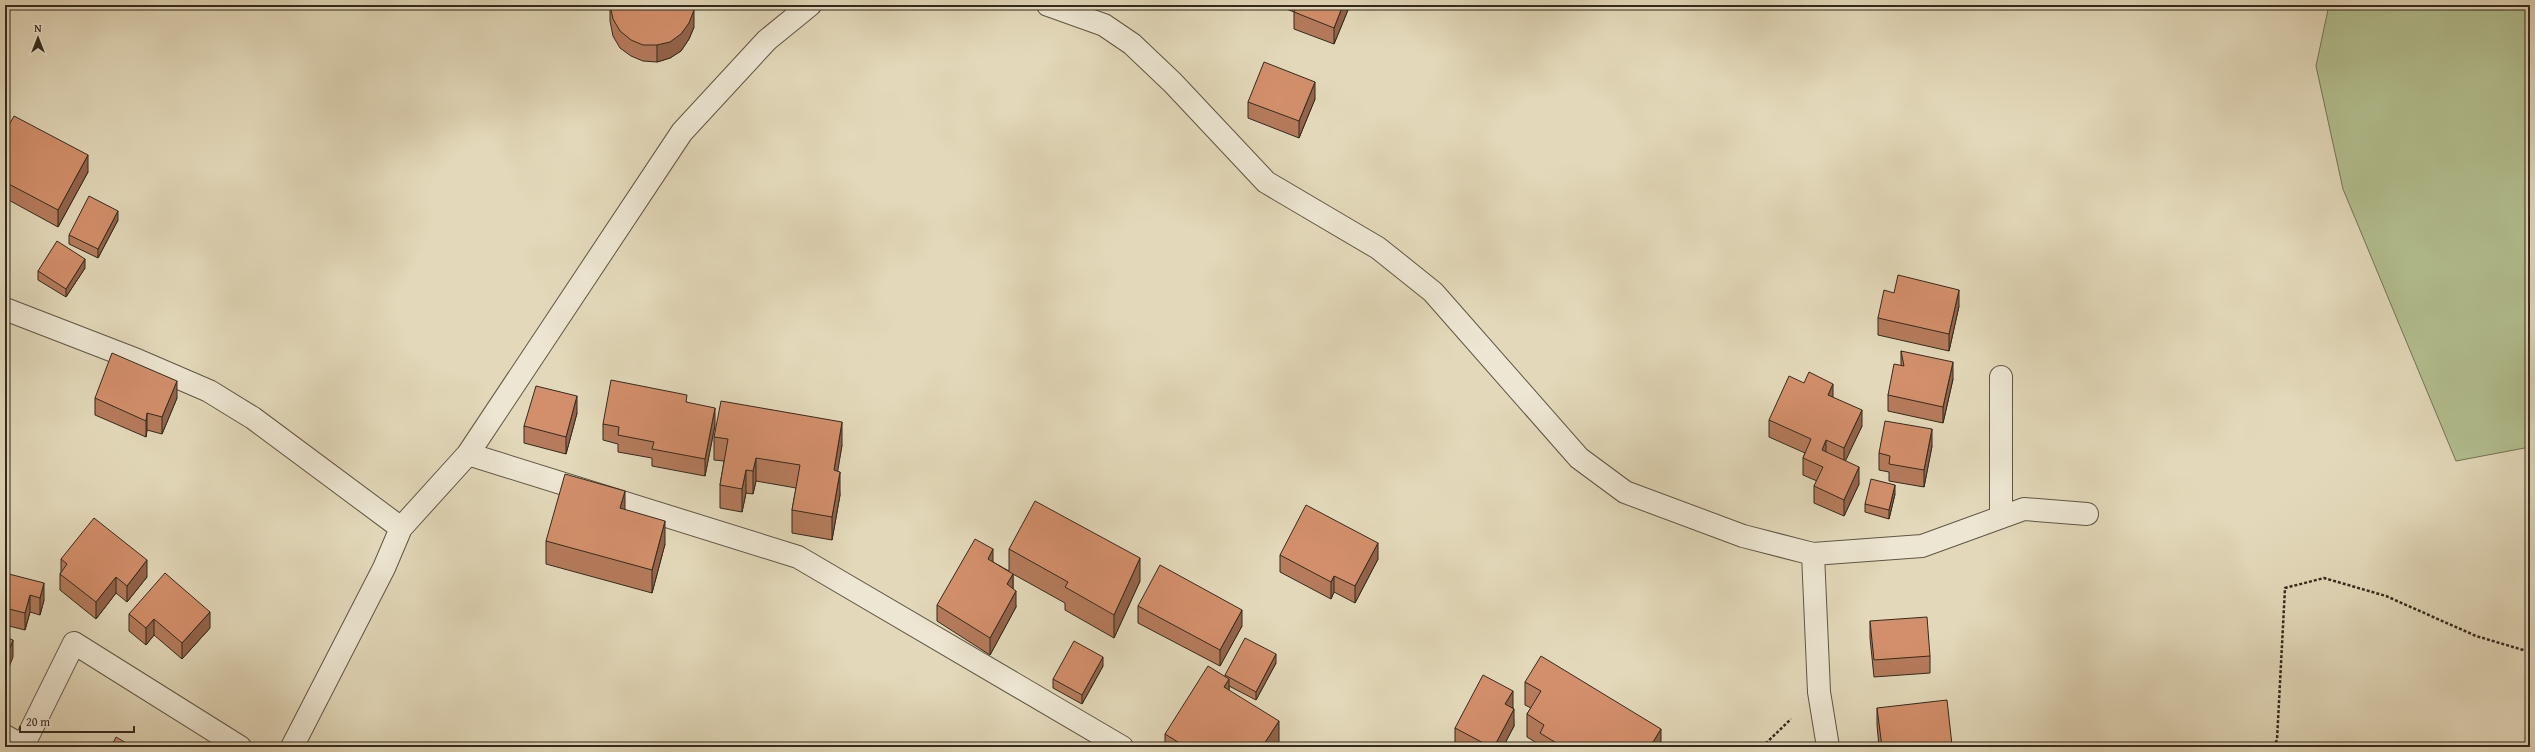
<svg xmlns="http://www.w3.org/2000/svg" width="2535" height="752" font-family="'Gentium Book Plus',serif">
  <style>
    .green { fill: #b3bf90; stroke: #737457 }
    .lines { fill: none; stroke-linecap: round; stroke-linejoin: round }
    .minor-casing { stroke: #5f5645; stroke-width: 24 }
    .path { stroke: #332a1e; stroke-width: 2.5; stroke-dasharray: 3 2; stroke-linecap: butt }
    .minor { stroke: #ede6d2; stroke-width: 22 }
    .wall { fill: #b57b5c; stroke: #332a1e }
    .shaded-wall { fill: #94644b; stroke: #332a1e }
    .building { fill: #d38f6b; stroke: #332a1e }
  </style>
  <rect width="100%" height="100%" fill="#e3d9ba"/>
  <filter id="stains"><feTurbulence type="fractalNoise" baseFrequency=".005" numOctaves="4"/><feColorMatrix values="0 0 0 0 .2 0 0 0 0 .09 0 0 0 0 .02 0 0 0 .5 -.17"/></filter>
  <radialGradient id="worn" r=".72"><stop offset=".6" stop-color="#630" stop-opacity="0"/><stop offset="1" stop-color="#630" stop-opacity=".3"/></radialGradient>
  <path class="green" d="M2329,5H2530V447L2456,461L2343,189L2316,66Z"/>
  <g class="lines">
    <defs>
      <path id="minor" d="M1048,5L1104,25L1132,44L1173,83L1266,182L1378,248L1433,292L1579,458L1625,492L1743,536L1813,554L1819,692L1828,747
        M5,309L137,360L209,391L253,418L401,528
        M2001,377V517
        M468,454L798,557L1122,747
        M1813,554L1922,546L2024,509L2087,514
        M5,736L23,746L74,643L240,747
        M292,747L384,568L401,528L468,454L682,132L767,40L810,5"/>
    </defs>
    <use href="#minor" class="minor-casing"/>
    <path class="path" d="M1762,747L1791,719
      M2273,747L2277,740L2285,588L2324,578L2386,596L2476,636L2530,652"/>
    <use href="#minor" class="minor"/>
  </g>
  <path class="wall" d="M610,5L694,27L689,39L681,51L670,58L657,62L643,61L631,56L620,48L613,36L610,21Z
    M1276,5H1350L1334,44L1294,29V12Z
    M1315,99L1299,138L1248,118V102Z
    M5,132L88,172L58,227L5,198Z
    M118,220L98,258L69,244V235Z
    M85,268L66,297L38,280V271Z
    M1894,293L1959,306L1949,351L1878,335V318Z
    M1901,351L1953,379L1943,423L1888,411V395L1901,366Z
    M1833,397L1862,426L1845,461L1859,484L1844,516L1814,503V486L1817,481L1803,475V458L1805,453L1769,437V420Z
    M95,398H177L162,434L147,430L146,437L95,415Z
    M687,402L715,425L705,476L652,466V458L618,452V444L603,440V424Z
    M577,413L566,454L524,443V426Z
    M714,437L842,445L837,471L840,495L832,540L792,533V510L796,488L756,481L753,494L746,493L742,512L720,508V485L724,461L714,460Z
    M1932,446L1924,487L1889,481V472L1879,470V453Z
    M1895,494L1889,519L1865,512V504Z
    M546,541L665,544L652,593L546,564Z
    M1009,549L1140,581L1114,638L1065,610V603L1013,574V588L1016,607L990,655L937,621V605L993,562L1009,571Z
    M1280,555L1378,559L1355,603L1334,592L1331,599L1280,572Z
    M61,559L147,577L127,602L116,593L96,619L60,590V574L61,572Z
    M5,573L44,600L40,615L30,612L25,630L5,625Z
    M1138,606L1242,626L1220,666L1138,623Z
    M129,614L210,628L182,659L154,635L146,645L129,631Z
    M1870,621L1930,656V673L1874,677L1870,638Z
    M1276,663L1256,700L1229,686V690L1279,744L1277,747H1165V734L1225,677V675Z
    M1103,666L1082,704L1053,688V679Z
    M1525,682L1661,747H1540V745L1527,737V714L1531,708L1525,705Z
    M1513,707L1514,726L1503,747H1460L1455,745V728Z
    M1877,708L1952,745V747H1879L1877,725Z"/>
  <path class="shaded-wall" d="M1343,5H1350L1334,44V28Z
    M694,10V27L689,39L681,51L670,58L657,62V45Z
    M1315,82V99L1299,138V121Z
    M88,155V172L58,227V210Z
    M118,211V220L98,258V249Z
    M85,259V268L66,297V289Z
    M1959,290V306L1949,351V334Z
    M1953,362V379L1943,423V407Z
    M177,381V398L162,434V417Z
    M1833,384V401L1828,395Z
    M577,396V413L566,454V437Z
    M715,408V425L705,476V459Z
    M1862,410V426L1844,464V448Z
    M147,413V430L146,437V421Z
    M842,422V445L834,494V470Z
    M1932,429V446L1924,487V470Z
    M1826,440V457L1822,467V450Z
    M756,458V481L753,494V471Z
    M1859,467V484L1844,516V500Z
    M746,470V493L742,512V489Z
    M840,472V495L832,540V517Z
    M1895,485V494L1889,519V510Z
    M625,491V514L620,508Z
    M665,521V544L652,593V570Z
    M1378,543V559L1355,603V586Z
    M993,549V566L988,559Z
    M1140,558V581L1114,638V615Z
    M147,560V577L127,602V586Z
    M1013,574V590L1007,584Z
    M1334,576V592L1331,599V582Z
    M116,577V593L96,619V602Z
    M44,583V600L40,615V598Z
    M1016,591V607L990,655V638Z
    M30,595V612L25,630V613Z
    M1242,610V626L1220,666V650Z
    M210,612V628L182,659V643Z
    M154,619V635L146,645V628Z
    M13,640V657L5,677V661Z
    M1276,654V663L1256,700V692Z
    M1103,657V666L1082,704V695Z
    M1229,679V702L1224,687Z
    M1513,691V707L1505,721V704Z
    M1514,709V726L1503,747H1494Z
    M1279,721V744L1277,747H1262Z
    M1661,729V747H1650Z"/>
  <path class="building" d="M610,5H694V10L689,23L681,34L670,42L657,45H643L631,40L620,31L613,19Z
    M1297,5H1343L1334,28L1294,12Z
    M1264,62L1315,82L1299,121L1248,102Z
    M14,116L88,155L58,210L5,182V132Z
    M89,196L118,211L98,249L69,235Z
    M57,241L85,259L66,289L38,271Z
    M1898,275L1959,290L1949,334L1878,318L1884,290L1894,293Z
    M1901,351L1953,362L1943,407L1888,395L1894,364L1904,366Z
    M112,353L177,381L162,417L147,413L146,421L95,398Z
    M1809,372L1833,384L1828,395L1862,410L1844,448L1826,440L1822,450L1859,467L1844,500L1814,486L1823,467L1803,458L1811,439L1769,420L1789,376L1804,383Z
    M611,380L687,395L686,402L715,408L705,459L652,449L654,442L618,435L619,427L603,424Z
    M536,386L577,396L566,437L524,426Z
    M721,401L842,422L834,470L840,472L832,517L792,510L800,465L756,458L753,471L746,470L742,489L720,485L728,439L714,437Z
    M1885,421L1932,429L1924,470L1889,464L1890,456L1879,453Z
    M565,474L625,491L620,508L665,521L652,570L546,541Z
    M1871,479L1895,485L1889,510L1865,504Z
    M1035,501L1140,558L1114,615L1065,587L1068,582L1009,549Z
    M1306,505L1378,543L1355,586L1334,576L1331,582L1280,555Z
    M94,518L147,560L127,586L116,577L96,602L60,574L67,564L61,559Z
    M975,539L993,549L988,559L1013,574L1007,584L1016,591L990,638L937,605Z
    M1160,565L1242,610L1220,650L1138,606Z
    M5,573L44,583L40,598L30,595L25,613L5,608Z
    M165,573L210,612L182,643L154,619L146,628L129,614Z
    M1927,617L1930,656L1874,660L1870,621Z
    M5,637L13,640L5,661Z
    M1245,638L1276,654L1256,692L1225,675Z
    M1074,641L1103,657L1082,695L1053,679Z
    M1541,656L1661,729L1650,747H1563L1540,733L1544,725L1527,714L1541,691L1525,682Z
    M1208,666L1229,679L1224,687L1279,721L1262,747H1186L1165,734Z
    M1483,675L1513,691L1505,704L1514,709L1494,747H1491L1455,728Z
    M1947,700L1952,745L1935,747H1882L1877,708Z
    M116,737L133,747H111Z"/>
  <rect width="2535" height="752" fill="none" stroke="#e3d9ba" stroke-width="20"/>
  <rect x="6" y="6" width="2523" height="740" fill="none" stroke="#332a1e" stroke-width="2"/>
  <rect x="10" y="10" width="2515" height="732" fill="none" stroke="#332a1e"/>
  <g transform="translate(38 38)" stroke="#ede6d2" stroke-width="3" paint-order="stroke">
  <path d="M0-3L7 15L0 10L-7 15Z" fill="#332a1e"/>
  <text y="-6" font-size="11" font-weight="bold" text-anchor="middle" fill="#332a1e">N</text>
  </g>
  <path d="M20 726v6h114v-6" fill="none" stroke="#332a1e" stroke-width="2"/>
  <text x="26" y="726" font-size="12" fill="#332a1e" stroke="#ede6d2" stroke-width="3" paint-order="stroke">20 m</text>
  <rect width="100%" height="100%" filter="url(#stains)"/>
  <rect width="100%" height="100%" fill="url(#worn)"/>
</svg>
